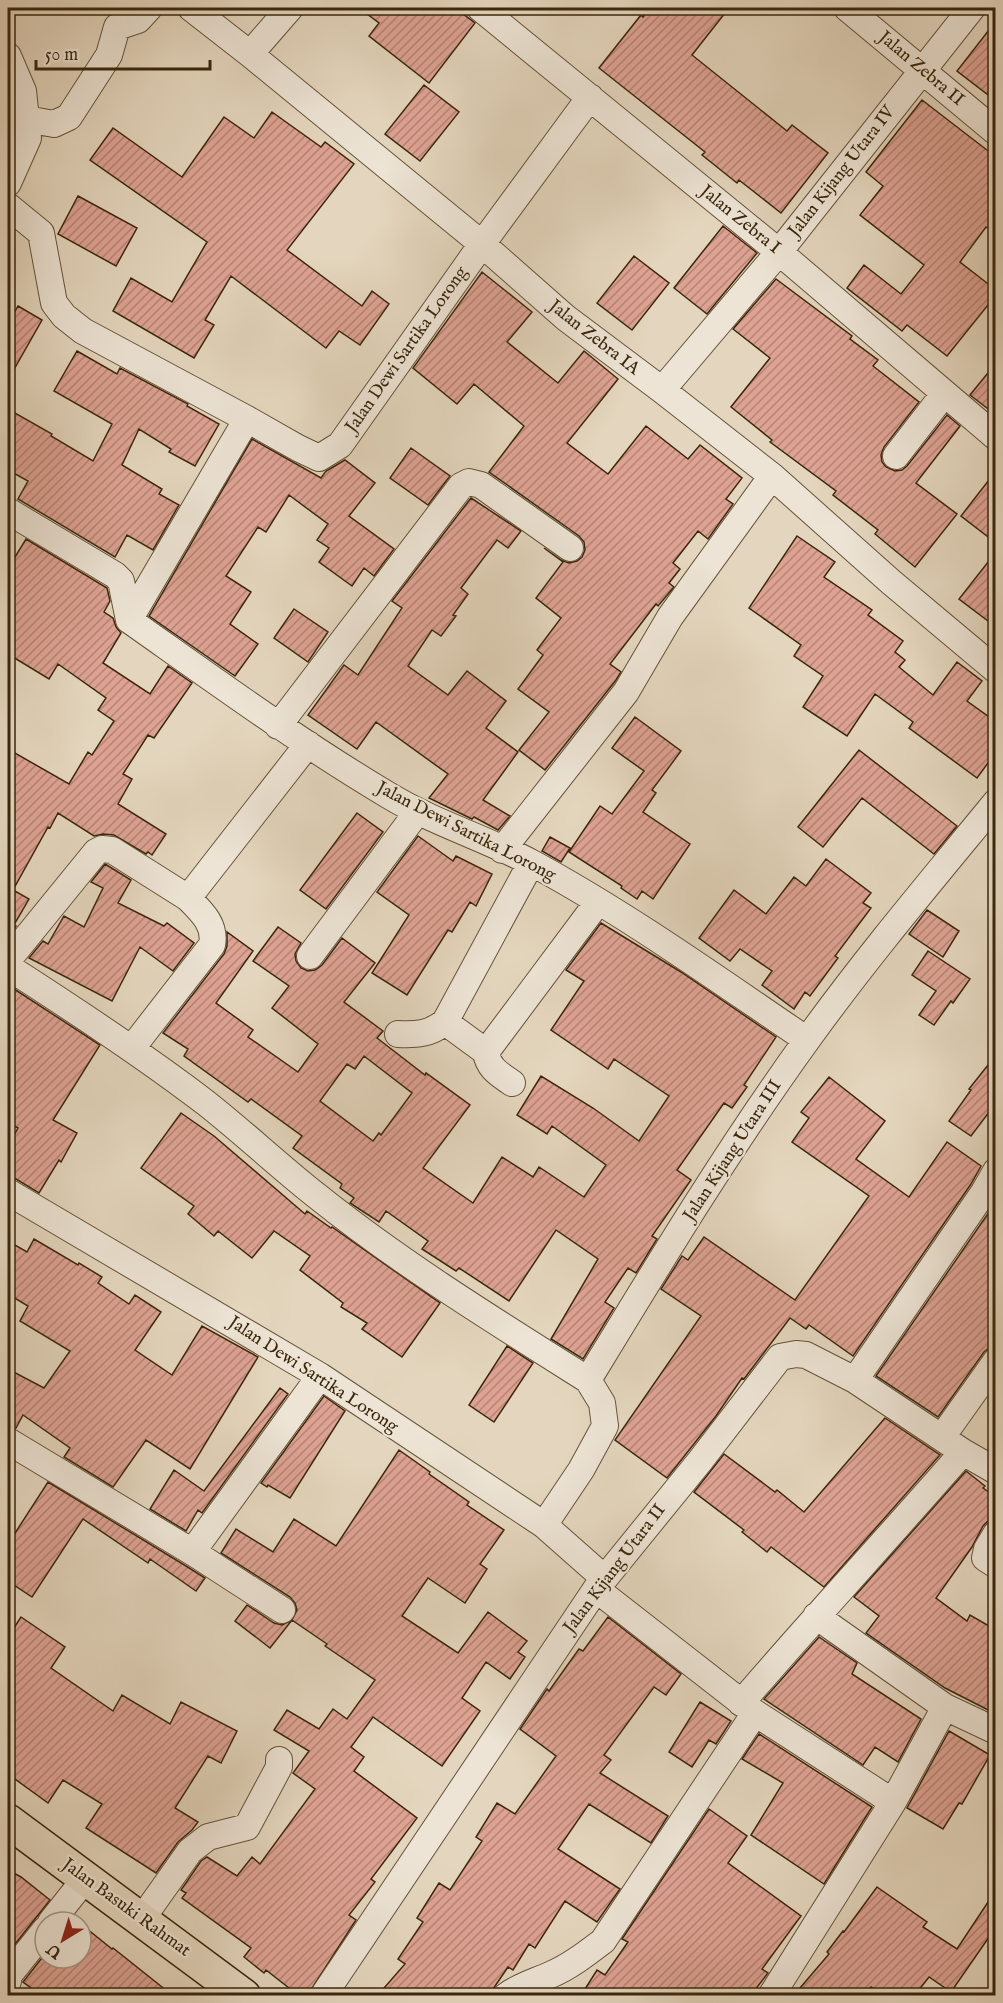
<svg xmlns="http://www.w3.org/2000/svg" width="1003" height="2003" font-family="'IM FELL English',serif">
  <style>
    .building { fill: url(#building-hatch); stroke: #3a270c; stroke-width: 1.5; fill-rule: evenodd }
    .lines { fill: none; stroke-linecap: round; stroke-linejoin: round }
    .street-casing { stroke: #645338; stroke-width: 28 }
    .highway-casing { stroke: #3a270c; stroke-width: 36 }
    .street { stroke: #ede4d5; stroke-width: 26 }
    .highway { stroke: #e4d6be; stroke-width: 33 }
    .labels { text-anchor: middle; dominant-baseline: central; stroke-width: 4.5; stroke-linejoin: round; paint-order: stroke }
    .street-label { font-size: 18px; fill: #3a270c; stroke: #ede4d5 }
  </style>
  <defs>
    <pattern id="building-hatch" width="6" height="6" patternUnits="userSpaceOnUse" patternTransform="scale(1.5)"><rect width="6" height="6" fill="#dea293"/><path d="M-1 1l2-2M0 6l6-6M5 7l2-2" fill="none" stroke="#b58476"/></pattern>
  </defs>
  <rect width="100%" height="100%" fill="#e4d6be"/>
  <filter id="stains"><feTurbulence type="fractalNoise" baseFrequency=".00333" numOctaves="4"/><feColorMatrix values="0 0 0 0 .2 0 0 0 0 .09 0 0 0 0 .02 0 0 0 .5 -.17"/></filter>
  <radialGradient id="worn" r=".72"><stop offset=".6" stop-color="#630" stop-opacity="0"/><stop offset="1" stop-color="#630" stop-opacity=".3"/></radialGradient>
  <path class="building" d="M359,8H455L475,23L429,83L369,36L379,23Z
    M650,8H729L692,55L787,131L792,125L828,153L781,213L739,180L737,183L702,155L705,152L599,68L641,15L643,17Z
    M996,21V101L957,71Z
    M424,85L459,112L420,161L385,134Z
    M922,100L996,157V234L986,227L960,262L996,290V295L947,356L907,325L902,331L847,288L864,265L901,294L924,265L860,215L883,186L866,172Z
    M272,112L321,147L325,142L354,164L287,250L362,306L372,291L389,304L360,345L339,331L326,348L231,276L205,320L214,325L194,358L113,311L131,278L172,302L207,242L90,160L113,128L182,177L224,117L254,138Z
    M78,196L137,228L116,266L58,234Z
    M723,226L757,253L707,314L674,288Z
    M634,256L669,283L632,330L597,303Z
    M482,272L532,312L507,342L558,383L584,351L618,379L567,443L608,474L646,426L688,459L700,445L742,478L726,499L733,504L708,539L698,531L673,563L680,569L669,583L674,587L658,606L656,604L610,664L621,672L616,680L545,770L519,750L549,712L518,689L543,655L537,650L561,618L536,598L563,562L544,548L561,560L569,563L577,561L582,557L585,550L584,542L579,536L489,472L524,426L474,384L457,404L413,368Z
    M776,279L852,336L850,339L878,360L873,366L919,402L884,447L881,455L882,462L886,467L895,471L902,470L907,466L947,415L960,426L916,483L957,514L915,567L875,534L878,530L833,495L836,491L770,442L772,440L731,407L770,358L733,329Z
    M18,306L42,320L8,380V324Z
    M77,351L117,374L120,368L188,404L187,406L219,424L195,466L169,452L171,449L139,429L122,465L162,489L159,494L179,505L153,550L127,535L115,557L18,499L28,481L8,470V409L52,434L51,436L93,461L112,424L54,391Z
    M996,363V415L970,395Z
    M252,439L321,478L326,471L345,460L375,483L349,516L394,549L374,576L364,568L352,586L319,562L329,548L317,540L328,524L289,495L266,532L258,527L226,576L251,592L230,624L258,644L235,676L149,616Z
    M411,448L450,476L428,505L390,478Z
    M996,471V543L961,516Z
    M471,498L521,531L508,548L497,540L461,588L468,594L453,615L456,616L441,636L432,630L408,666L448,695L467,671L506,701L486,728L518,752L483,800L510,816L498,830L474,817L472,819L429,798L448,774L376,722L357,749L308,715L344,665L358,675L402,608L392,601Z
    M797,536L835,562L824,577L872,610L868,615L903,641L895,652L905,660L899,667L933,695L957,662L982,681L967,701L996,722V752L977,778L909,728L913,722L875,694L847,736L803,707L823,676L794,656L801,645L749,608Z
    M26,539L107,588L110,601L104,612L113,618L116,627L121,633L103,663L150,694L168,666L192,683L154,738L148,735L123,774L132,779L118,804L166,834L152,855L148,852L146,854L114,835L103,834L94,836L58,813L50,828L48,827L13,890L29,899L14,925L16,926L8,937V749L69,784L88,752L92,755L114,721L98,710L106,698L58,664L49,679L8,654V575L14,564L12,562Z
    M996,552V627L959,599Z
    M294,609L328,632L308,662L274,638Z
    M635,717L681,751L652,790L656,793L643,812L690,844L653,899L642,891L637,899L621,888L622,886L569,852L600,806L612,814L644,771L612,748Z
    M859,750L957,826L934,854L862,798L823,847L798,827Z
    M357,813L383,832L326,909L300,890Z
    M418,836L453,861L456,856L492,874L476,906L470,902L452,932L448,930L407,995L372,973L409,915L377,892Z
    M550,837L570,848L561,862L542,851Z
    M826,859L871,893L863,903L871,908L835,956L838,958L810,996L805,992L794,1009L762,985L772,971L740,949L730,961L699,938L734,890L766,914L794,877L806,886Z
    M105,864L131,880L118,903L164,926L167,923L194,943L173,971L140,947L112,1001L29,958L43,941L48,944L64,916L84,927L103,888L91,882Z
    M927,910L959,931L943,957L909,934Z
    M601,923L681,972L776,1037L744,1085L747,1087L732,1108L724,1103L677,1170L691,1180L652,1236L657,1239L636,1273L628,1268L605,1302L614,1308L583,1359L551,1339L598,1259L556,1230L509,1301L459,1268L456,1271L422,1249L428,1241L386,1211L379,1222L350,1203L354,1198L340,1188L342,1184L293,1148L302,1136L251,1099L248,1102L184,1056L188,1049L163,1033L224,954L227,946V932L253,951L216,1003L253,1030L248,1037L298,1072L318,1044L272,1008L289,986L253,961L278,927L301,943L295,954L296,961L301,968L308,971L315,970L322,965L342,938L375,963L344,1002L383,1031L377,1038L425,1075L426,1073L470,1105L423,1168L473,1203L502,1157L533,1177L539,1167L584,1197L606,1165L552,1126L547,1134L517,1115L541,1076L593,1108L639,1141L669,1096L614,1059L608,1069L551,1030L584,981L566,970ZM364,1056L412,1093L381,1135L379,1133L373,1141L320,1101L347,1064L355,1069Z
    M928,951L970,979L953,1003L951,1001L934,1025L919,1015L936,991L912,975Z
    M8,985L100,1045L53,1120L77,1133L61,1162L59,1160L39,1193L16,1179L8,1177V1146L18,1128L8,1122Z
    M996,1055V1103L971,1136L949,1121L971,1090L969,1089Z
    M829,1077L885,1121L856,1159L909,1197L947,1142L981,1166L971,1184L853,1356L809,1325L806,1329L790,1318L744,1379L742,1378L716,1416L667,1478L615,1440L701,1316L661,1289L682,1256L688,1260L704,1237L795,1300L869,1196L792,1142L809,1118L801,1112Z
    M181,1113L214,1136L305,1214L307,1211L331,1228L332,1227L440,1303L402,1357L362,1329L367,1323L341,1307L343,1303L300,1270L310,1256L274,1231L252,1258L218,1231L214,1236L188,1214L194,1206L141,1168Z
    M996,1202V1346L989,1348L984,1352L938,1417L876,1376Z
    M34,1239L78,1265L79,1263L102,1277L98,1283L129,1304L135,1295L161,1312L135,1350L172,1375L202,1326L258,1357L190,1469L146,1440L113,1487L64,1457L70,1448L23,1415L16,1428L8,1426V1369L44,1388L70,1351L20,1321L28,1306L8,1294V1241L27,1252Z
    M507,1346L533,1363L494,1422L469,1405Z
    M280,1388L288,1394L202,1513L198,1510L186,1531L150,1509L174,1470L204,1491Z
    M324,1396L345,1411L290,1498L268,1485L267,1487L261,1483Z
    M885,1418L940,1455L824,1587L771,1547L767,1552L742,1532L744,1530L694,1492L724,1454L775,1492L777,1490L804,1512Z
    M399,1450L430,1472L429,1474L469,1502L467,1505L504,1530L480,1564L487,1569L465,1603L428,1578L402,1616L458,1653L488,1612L527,1641L518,1652L525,1657L510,1679L486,1662L462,1698L480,1711L442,1766L373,1717L351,1747L364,1757L354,1771L417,1818L371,1879L375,1882L349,1915L356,1920L309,1993L307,1995H298L266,1970L264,1973L244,1957L251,1948L182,1898L186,1893L181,1890L201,1861L207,1857L237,1876L252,1857L260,1864L315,1789L293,1773L309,1751L274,1730L287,1710L319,1729L333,1709L347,1719L375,1680L325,1646L327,1644L292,1620L297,1610L295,1603L290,1597L221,1553L236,1529L273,1552L294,1519L336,1546Z
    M966,1471L985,1486L983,1488L996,1497V1513L983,1526L972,1547L936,1598L967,1621L970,1615L996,1630V1714L945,1688L866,1633L879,1616L854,1597Z
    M48,1482L186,1566L205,1578L196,1591L150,1559L148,1563L83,1519L32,1597L8,1581V1544Z
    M247,1605L274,1623L282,1625L292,1620L270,1648L235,1621Z
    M21,1617L65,1647L51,1668L113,1711L122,1695L170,1724L181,1702L237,1731L221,1763L208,1756L175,1808L198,1822L192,1830L178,1842L156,1873L86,1828L102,1804L63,1780L48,1803L8,1774V1637Z
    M608,1617L681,1674L666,1695L654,1687L604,1755L611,1760L600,1773L668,1816L651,1843L589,1804L558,1849L620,1889L597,1922L565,1901L535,1948L529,1944L513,1970L508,1967L489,1995H378L405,1964L398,1959L423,1922L417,1918L439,1883L450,1890L482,1841L476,1837L497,1803L515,1814L556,1756L520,1729L547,1689L549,1691L579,1649L583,1651Z
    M819,1637L857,1663L852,1674L921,1719L898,1762L875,1747L863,1765L764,1699Z
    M700,1702L731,1721L716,1744L709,1740L692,1767L669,1752Z
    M949,1731L990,1755L962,1804L959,1803L943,1829L907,1808Z
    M759,1734L872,1807L824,1884L751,1835L783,1783L742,1759Z
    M709,1809L747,1836L728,1863L801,1916L762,1969L768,1973L751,1995H594L585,1989L597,1970L605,1975L628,1942L622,1939Z
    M8,1870L21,1877L50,1900L8,1953Z
    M877,1887L927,1922L923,1927L957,1949L996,1890V1927L951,1992L929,1977L915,1995H884L871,1987L864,1995H794L829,1954L827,1952L843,1931L844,1932Z
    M81,1924L112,1949L113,1948L172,1995H41L23,1982L45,1954V1958H81Z"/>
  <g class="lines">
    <defs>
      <path id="street" d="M191,8L250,54L482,244L566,318L662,390L772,476L891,582L996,670
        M480,8L779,252L996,437
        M847,8L996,132
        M250,54L290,8
        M8,56L23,91L28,138L8,183
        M26,119L54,124L69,117L109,55L117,27L138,20L149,8
        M8,206L41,233L54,303L64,316L83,331L247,419
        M662,390L779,252L972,8
        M896,456L944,394
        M8,511L115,575L121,581L129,620C214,680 299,742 388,795C434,823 485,838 532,863C628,915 717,979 807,1040
        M129,620L247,419L298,448L319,458L340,445L482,244L590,97
        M278,726L461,486L469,482L481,485L570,548
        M502,850L626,692L670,617L772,476
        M310,956L418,811
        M8,960L96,852L102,849L112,850L188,898
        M8,967C75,1010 142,1054 206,1103C244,1133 279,1166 317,1196C402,1264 496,1322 588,1380
        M445,1022L486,1052
        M398,1034C416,1035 430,1034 445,1022L531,863
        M132,1048L212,945C216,925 202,912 188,898L308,744
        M512,1083C499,1074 488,1068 486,1052L598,902
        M8,1192L320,1376L544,1525L604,1578
        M855,1380L984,1192L996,1171
        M942,1437L996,1361
        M8,1441L194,1553L198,1544L320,1376
        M544,1525L581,1470L605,1426L602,1403L588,1380C658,1265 728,1149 807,1040C866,958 932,880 996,802
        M996,1534L987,1549L985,1558L996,1565
        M194,1553L282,1610
        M596,1589L755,1713L893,1802
        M816,1616L945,1707
        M741,1703C814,1618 890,1536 963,1452
        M141,1920L190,1851L208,1837L247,1827L279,1767V1760
        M51,1922L85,1879
        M8,1981L9,1975L45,1930
        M323,1996L596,1589L700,1461L780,1357L796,1354L806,1355L855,1380L963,1452L996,1471
        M506,1996C519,1986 534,1982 550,1975C569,1967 586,1954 603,1941L755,1713
        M771,1996L893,1802L945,1707L996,1731"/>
      <path id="highway" d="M8,1821L244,1996"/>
    </defs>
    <use href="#street" class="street-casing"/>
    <use href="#highway" class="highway-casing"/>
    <use href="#street" class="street"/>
    <use href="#highway" class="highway"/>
  </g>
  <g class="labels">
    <g class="street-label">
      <text transform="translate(921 69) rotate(40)">Jalan Zebra II</text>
      <text transform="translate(842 172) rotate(-52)">Jalan Kijang Utara IV</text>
      <text transform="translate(740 220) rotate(39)">Jalan Zebra I</text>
      <text transform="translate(594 338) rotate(38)">Jalan Zebra IA</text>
      <text transform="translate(407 350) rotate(-55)">Jalan Dewi Sartika Lorong</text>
      <text transform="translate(466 832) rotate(27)">Jalan Dewi Sartika Lorong</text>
      <text transform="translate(733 1151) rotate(-57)">Jalan Kijang Utara III</text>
      <text transform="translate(313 1375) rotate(33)">Jalan Dewi Sartika Lorong</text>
      <text transform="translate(615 1569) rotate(-53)">Jalan Kijang Utara II</text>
      <text transform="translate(126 1908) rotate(36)">Jalan Basuki Rahmat</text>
    </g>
  </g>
  <rect width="1003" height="2003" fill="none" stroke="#e4d6be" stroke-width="30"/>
  <rect x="9" y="9" width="985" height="1985" fill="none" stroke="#3a270c" stroke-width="3"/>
  <rect x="15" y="15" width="973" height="1973" fill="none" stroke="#3a270c" stroke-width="1.5"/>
  <g transform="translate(63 1940) rotate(218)"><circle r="28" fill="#ede4d5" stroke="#a59885" stroke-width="1.5"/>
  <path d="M0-4.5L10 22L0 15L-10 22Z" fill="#8f2418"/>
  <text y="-9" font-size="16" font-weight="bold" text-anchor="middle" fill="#3a270c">U</text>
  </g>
  <path d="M36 60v9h174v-9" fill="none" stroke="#3a270c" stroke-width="3"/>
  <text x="45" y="60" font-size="18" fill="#3a270c" stroke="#ede4d5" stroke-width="4.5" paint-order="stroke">50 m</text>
  <rect width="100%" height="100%" filter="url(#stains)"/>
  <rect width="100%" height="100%" fill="url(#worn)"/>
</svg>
